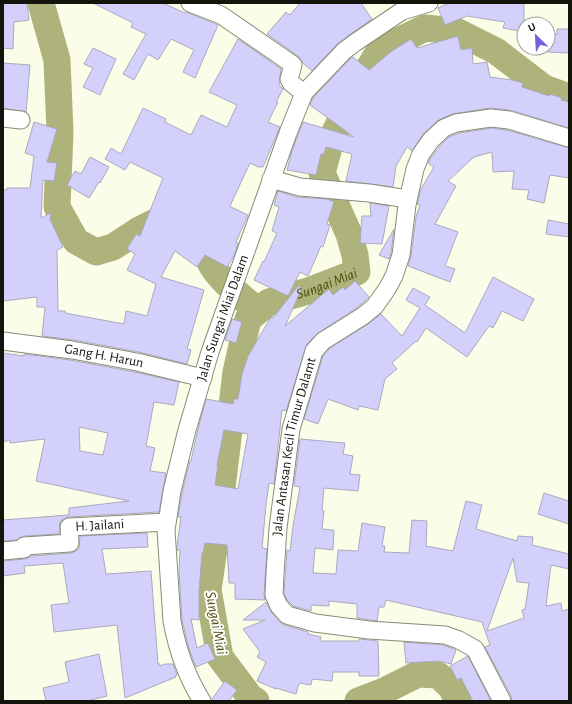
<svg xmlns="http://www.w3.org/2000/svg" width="572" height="704" font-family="'Alegreya Sans',sans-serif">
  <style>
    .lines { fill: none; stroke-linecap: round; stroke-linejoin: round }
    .river { stroke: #aeb27b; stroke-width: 27 }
    .building { fill: #d3d1fc; stroke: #aaa9bd; fill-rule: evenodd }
    .minor-casing { stroke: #898b78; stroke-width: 19 }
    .minor { stroke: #fff; stroke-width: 17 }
    .labels { text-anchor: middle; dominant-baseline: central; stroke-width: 4; stroke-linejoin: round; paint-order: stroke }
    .street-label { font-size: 14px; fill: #14140d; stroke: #fff }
    .water-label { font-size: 15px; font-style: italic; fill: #4a4c0b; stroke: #fff }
  </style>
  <rect width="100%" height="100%" fill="#fbfde8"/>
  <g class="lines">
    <g class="river">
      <path d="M41,3L57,60L60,132L57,207L76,241L96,252L113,247L139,230L153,223L180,235L206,252C212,276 240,295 258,311"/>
      <path id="s1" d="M256,701L250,697L220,657L208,590L218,521L236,372L248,319L269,302L308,291L357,272L355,255L349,234L322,173L331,140L357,87L380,50L425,28L456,31L496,51L544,88L569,97"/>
      <path d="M358,701L384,691L418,674L438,675L451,687L458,701"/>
    </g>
  </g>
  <path class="building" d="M11,3H27L29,20L14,22L13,49L3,48V4Z
    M93,3H163L185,13L186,12L218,25L195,78L183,72L194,50L171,39L158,60L148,54L134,80L123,74L146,34L131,27L133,23Z
    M300,3H361L372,19L338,43L312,71L303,63L298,56L267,34L286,12L290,15Z
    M449,3H524V32L503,28L505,22L467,16L445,25L438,8Z
    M557,29H569V53L548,52V33L557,34Z
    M458,36L461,50L472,48L473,64L487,62L490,77L512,80L523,83L522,87L549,96L550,94L562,98L561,100L569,102V128L510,110L490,108L452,114L437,121L423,134L412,151L407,147L396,166L393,187L346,181L352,154L326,147L324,154H321L316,175L287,170L292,151L303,122L354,137L310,105L313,98L351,58L353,57L369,70L392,51L411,39L417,48Z
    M238,39L281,69L279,85L283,89L276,102H278L268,122L280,127L263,167H258L250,163L230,206L231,207L248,215L236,242L238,243L234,256L227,267L205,255L197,267L175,251L161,277L204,290L187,349L191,350L187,364L139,352L74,340L42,336L45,307H37V297L3,301V190H7V188H30L34,156L25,153L34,122L57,129L47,162L57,163L54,181L43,180L41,218L51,213L50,219L63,247L57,250L58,311H65V313L124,324L126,311L147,316L156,284L127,270L135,254L127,249L136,234L140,236L163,178L130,162L125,170L105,159L111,148L121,154L143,108L166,119L165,122L191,135L201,115L227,127L237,105L209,92Z
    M93,48L116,59L100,95L83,87L93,68L84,64Z
    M3,63L30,65L26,112L3,108Z
    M491,128L507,130L569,148V178L550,175L544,203L527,199L529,190L512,189L514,171L493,172L492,152L474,157L448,181L456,186L435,224L458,232L445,266L455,269L450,282L408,266L411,256L416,217L420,205L417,204L421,189L434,167L428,163L430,159L439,147L449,137L459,133Z
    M90,157L109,167L100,183L99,182L89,198L67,185L75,171L81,174Z
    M278,191L297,197L327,199L334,202L327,224L330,225L323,247L321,246L308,276L300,272L288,296L254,280L263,261L264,262L277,233L272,231L279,207L274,205Z
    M370,203L389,206L382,244L360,243L362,216H371Z
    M548,220L569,224V237L546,234Z
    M394,229L391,253L389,259L379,255Z
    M493,277L534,299L523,321L502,311L493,328L489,326L467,357L426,328L417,342L416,341L392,363L397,369L385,379L378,410L359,406L358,410L328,399L318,424L304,419L323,356L329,349L368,324L381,314L402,336L420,308L406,300L413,288L430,297L425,305L465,333Z
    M355,281L369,297L357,308L318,333L307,344L286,411L282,410L274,484L269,483L266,505L262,548L267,549L264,595L265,600L235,599V583H229L227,545L205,543L203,553H202L199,591V620L191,619L197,648L208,643L215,659L196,667L189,649L182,620L179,572L180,550H177V546L181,517H178L182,493L190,461H191L197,433L206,399L233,404L234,399H238L242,374L248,356L271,317L273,318L298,286L302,288L285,326L329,289L333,295L343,287L345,290ZM224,430L248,434L238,489L215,485L218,465H217Z
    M232,319L242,322L236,343L225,340Z
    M3,353L24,356V354L70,360L135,372L179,382L174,405L154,402L146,446L155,448L150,471L166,473L159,512L68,517L63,519L60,522L59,534L23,536L17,540L3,541V520L69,515V508L129,501L36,481L45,439L10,443V440L3,442ZM79,427L108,433L103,455L80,451Z
    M300,439L345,443L343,454L353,456L350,474L360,475L358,491L324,488L322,510L324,511L322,529L334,530L333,550L315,548L313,573L336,574L338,550L358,551L362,523L385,527L382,546H385L384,552L409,553L412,520L427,521L426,546L453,551L466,501L482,505L476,529L517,541L518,536L533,537L532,545L569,554V569L551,565L546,606L561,603L562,611L569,609V701H512L511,696L485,647L490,645L482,622L386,600L384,607H379L377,621L357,618V604L329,601V606L311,605V611L293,606L287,600L284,593L287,550L290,551L293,526L300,487L294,486ZM513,558L517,582L529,583L525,609L522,610L524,618L487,631Z
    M544,493L569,501V524L538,514Z
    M147,533L148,547L102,549L106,574L151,571L158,664H160V666L165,664H173L177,675L175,676L176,677L125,698L117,625L54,632L51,605L69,603L63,563L24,566L25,573L3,576V561L25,559L31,556L71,553L76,551L79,548L80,536Z
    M266,602L271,612L280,622L284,625L308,632V634L321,637L320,641H359V639L378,641L379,676H359V672H333L332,681L312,679L311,685L299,683L296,694L276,688V689L257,681L266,662L257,657L260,652L243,629L265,620H243Z
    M404,642L443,645L456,650L451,664L439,661L406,663Z
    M99,654L107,696L87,701H46L43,688L69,682L65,662Z
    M468,656L491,701H473L461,678L457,680L450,666Z
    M225,681L237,690L229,701H212V699Z"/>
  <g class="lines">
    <defs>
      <g id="minor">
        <path d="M190,3L221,15L292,64L293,65L289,79L291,83L304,93"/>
        <path d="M3,118L21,120"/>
        <path d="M271,179L300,187L369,193L408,199"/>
        <path id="s2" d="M3,341L72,350L137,362L203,378"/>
        <path id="s3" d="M3,551L24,549V546L70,543L69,527L167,522"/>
        <path id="s4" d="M202,701C187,677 177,648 172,621L166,530L172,491L187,430L210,352L288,133L304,93L344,51L356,42L402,11L429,3"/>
        <path id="s5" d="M502,701L475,649L459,640L445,635L369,630L315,623L287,615L279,606L274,595L275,574L278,528L291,429L314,351L323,341L363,316L375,306L387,289L394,276L401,255L407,205L415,169L421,154L431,140L444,128L456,123L491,118L509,120L569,138"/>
      </g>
    </defs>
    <use href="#minor" class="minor-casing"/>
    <use href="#minor" class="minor"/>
  </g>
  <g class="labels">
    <g class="street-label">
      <text stroke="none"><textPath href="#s4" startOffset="397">Jalan Sungai Miai Dalam</textPath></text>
      <text stroke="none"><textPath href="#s2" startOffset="102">Gang H. Harun</textPath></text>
      <text stroke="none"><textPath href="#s5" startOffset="426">Jalan Antasan Kecil Timur Dalamt</textPath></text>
      <text stroke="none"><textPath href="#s3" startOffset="117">H. Jailani</textPath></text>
    </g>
    <g class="water-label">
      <text stroke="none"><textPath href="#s1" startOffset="487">Sungai Miai</textPath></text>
      <text transform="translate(216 623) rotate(79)">Sungai Miai</text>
    </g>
  </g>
  <rect width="572" height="704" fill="none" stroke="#14140d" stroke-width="8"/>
  <g transform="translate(536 36) rotate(335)"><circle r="19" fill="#ffffff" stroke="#a1a19e"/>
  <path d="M0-3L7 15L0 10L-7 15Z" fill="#7662dd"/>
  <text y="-6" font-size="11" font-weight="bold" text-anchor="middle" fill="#14140d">U</text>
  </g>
</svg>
